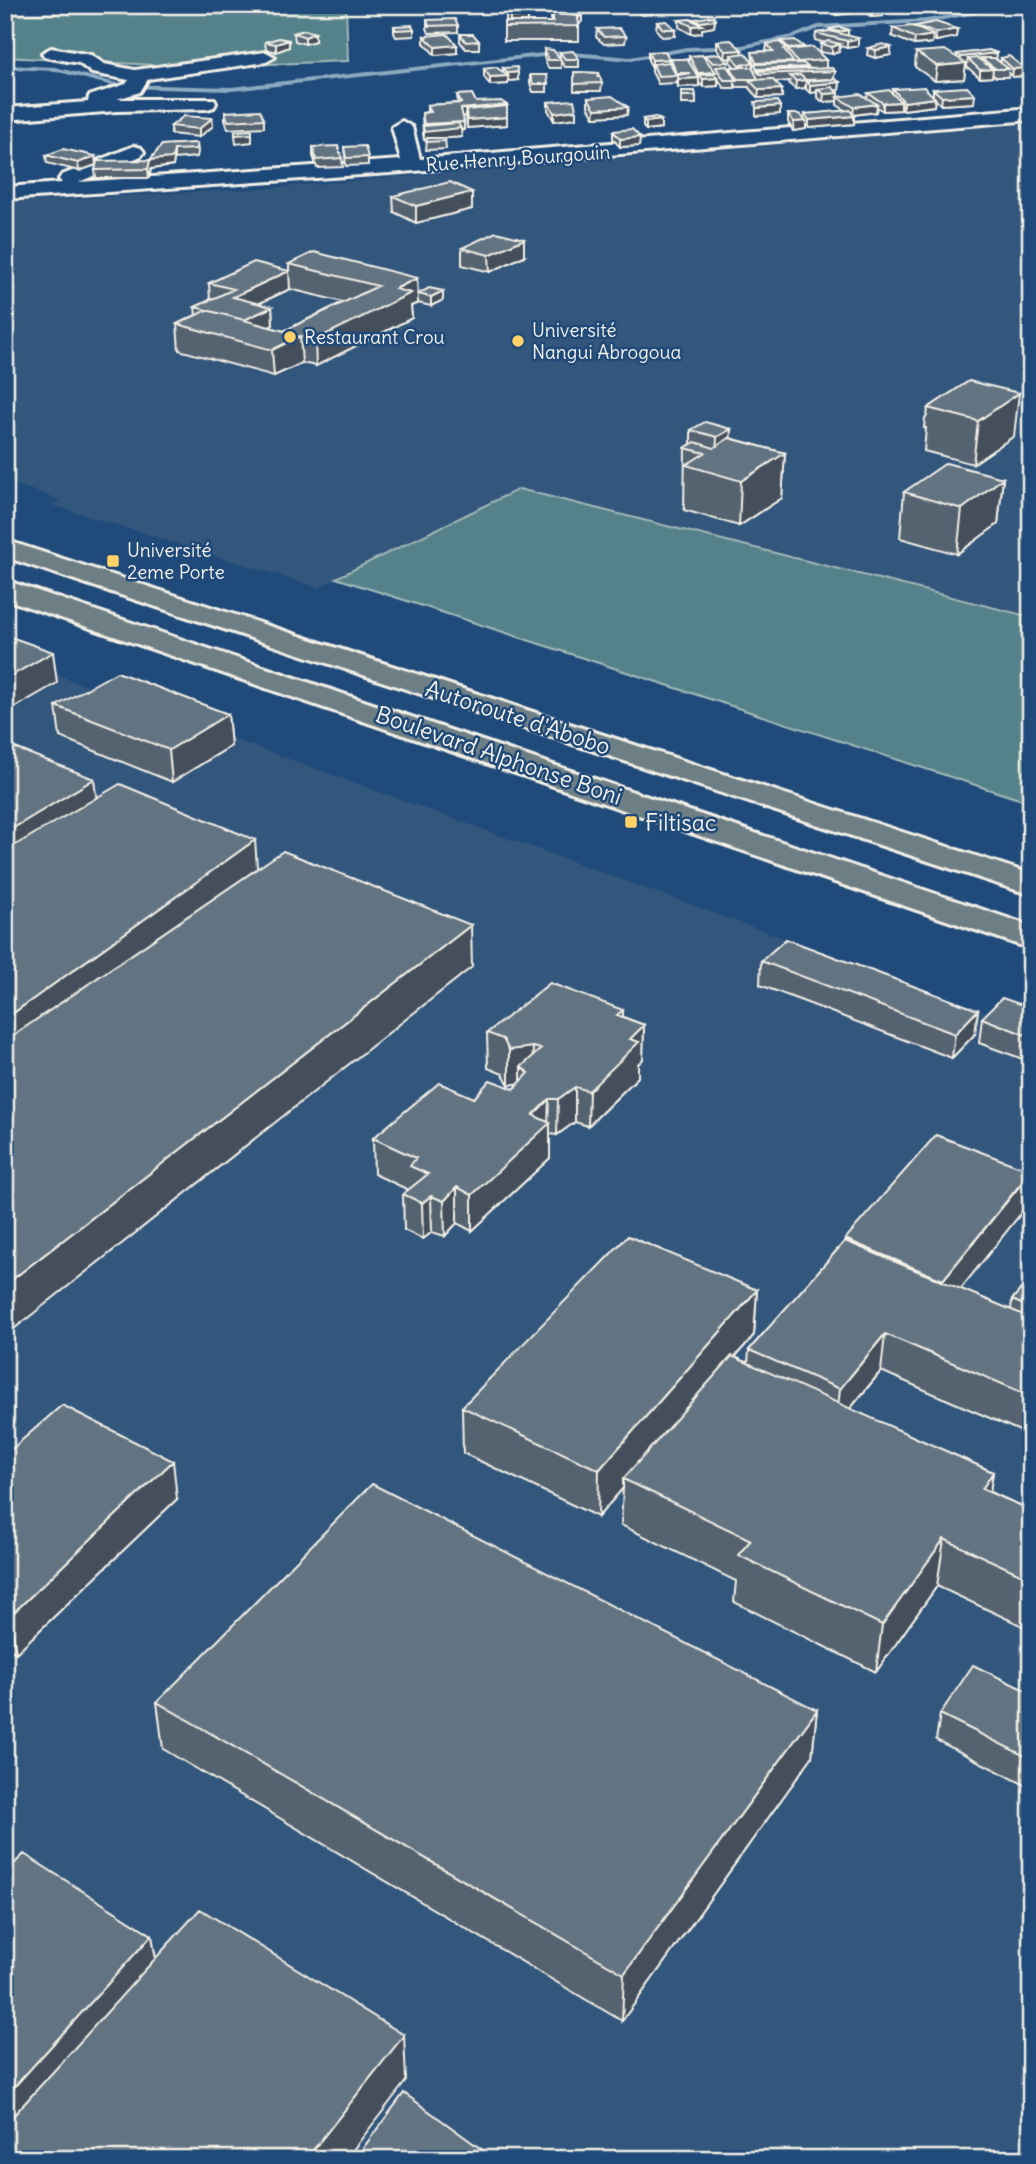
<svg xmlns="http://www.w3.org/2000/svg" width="1036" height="2164" font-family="Delius,sans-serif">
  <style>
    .built { fill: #33567c }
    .green { fill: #55828a; stroke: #a4bab9; stroke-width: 2 }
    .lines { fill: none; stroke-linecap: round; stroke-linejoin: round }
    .stream { fill: #8dabc0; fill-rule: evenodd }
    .street-casing { stroke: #f4f1e8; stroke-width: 6 }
    .primary-casing { stroke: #f4f1e8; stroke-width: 6 }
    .street { fill: #1f4a7a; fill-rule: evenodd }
    .primary { fill: #6d7e84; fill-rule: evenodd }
    .wall { fill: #546370; stroke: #f4f1e8; stroke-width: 2; fill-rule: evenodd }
    .shaded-wall { fill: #45505b; stroke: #f4f1e8; stroke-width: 2 }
    .building { fill: #627382; stroke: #f4f1e8; stroke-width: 2 }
    .poi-dot { fill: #ffd166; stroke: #1f4a7a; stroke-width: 2.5 }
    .labels { text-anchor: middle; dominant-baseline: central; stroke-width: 5; stroke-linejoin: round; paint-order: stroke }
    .far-street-label { font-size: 19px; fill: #f4f1e8; stroke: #1f4a7a }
    .far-poi-label { font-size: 19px; fill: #f4f1e8; stroke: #1f4a7a; text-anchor: start }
    .street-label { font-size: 23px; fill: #f4f1e8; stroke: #1f4a7a }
    .poi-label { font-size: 23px; fill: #f4f1e8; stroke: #1f4a7a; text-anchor: start }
  </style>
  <rect width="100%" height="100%" fill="#1f4a7a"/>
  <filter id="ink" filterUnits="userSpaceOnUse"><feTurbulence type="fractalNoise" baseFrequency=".0143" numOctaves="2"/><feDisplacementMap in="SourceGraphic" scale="14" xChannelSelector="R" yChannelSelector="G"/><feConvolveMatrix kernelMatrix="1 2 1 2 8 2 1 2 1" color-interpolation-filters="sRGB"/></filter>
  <g filter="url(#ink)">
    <path class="built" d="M1031,123V803L337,578L319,588L62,508L51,505L60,500L5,481V202L269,188Z
      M5,656L1031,1028V2159H5Z"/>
    <path class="green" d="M346,5L348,61L192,67L5,57V15Z
      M519,489L1031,617V803L336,578Z"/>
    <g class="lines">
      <path class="stream" d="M1012,5H1026L926,23L819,29L797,37L742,49L687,51L630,61L561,55L231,91L120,88L55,71L5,69V65L55,67L120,84L231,87L561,51L630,57L687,47L742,45L793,35L818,25L926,19Z"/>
      <defs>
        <path id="street" d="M51,48L91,55L104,64L135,70L266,52L275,57L266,62L148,79L140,92L117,99H214L216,103L214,107L207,109L117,111L5,120V108L88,102L89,96L126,84L129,80L92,73L79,63L45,57L42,53Z
          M1031,108V120L390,173L5,199V187L62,183L59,179L62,175L134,146L141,148L144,152L141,156L79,182L401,160L392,127L402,121L412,127L420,159Z"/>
        <path id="primary" d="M5,540L1031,874V895L5,557Z
          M5,580L1031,926V949L5,599Z"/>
      </defs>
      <use href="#street" class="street-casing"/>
      <use href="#primary" class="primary-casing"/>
      <use href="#street" class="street"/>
      <use href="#primary" class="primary"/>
    </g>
    <path class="wall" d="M636,5H652L654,7L653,14L642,15L636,10Z
      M826,5L853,6L852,13L836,15L826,8Z
      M863,5H879L883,16L871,17L862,9Z
      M506,14L528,22H551V17L582,14V21L579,25V41H504V22H507L506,21Z
      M694,19L715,20L714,27L702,29V33L691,34L679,27V20L694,21Z
      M427,20L458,25V32L429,33L427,28Z
      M657,22L675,29V36L662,37L656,29Z
      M394,26L414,29V36L396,37L394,33Z
      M915,26L957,29L956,37L936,41L932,40V43L914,45L892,36L893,28L914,27Z
      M597,29L626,36L625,43L604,44L596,37Z
      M830,29L848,30V35L858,46L847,48L840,46L839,52L832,54L820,52L821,44L825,43L815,40L816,33L830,31Z
      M305,30L315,41L305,44L295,41L294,33Z
      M460,34L479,41V49H466L460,42Z
      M424,36L457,53L435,55L424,43Z
      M289,40V47L276,52L266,49L265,42Z
      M717,41L742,53L753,62L752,52L766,51L767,44L780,43L781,41L804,47V48L826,60V68L835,71L834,79L840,82L839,90H836L838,97L867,99L868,93H892L893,89L933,96V89L974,103L941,105L935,99L934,106L903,110L901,107V110L883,111L877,107L876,112L853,115L854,124L809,128L806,125V129L793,131L788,122V114L804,119L805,114L846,111L837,105V101L823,102L817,97V92L810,93L806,89V81L829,79L806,80L805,88L795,89L789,84L790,81L775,82L782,97L758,98L749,88V87H737L735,84V88H724L718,79V86L703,87L699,83V86L678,87L677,81H676V83L658,84L652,72V68L648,60V52L669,59V62L671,65V59L689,62V56L705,59V55L721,54L717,49ZM731,58L730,62L735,67H731V72L728,67V62L725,59Z
      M891,47V55L875,58L867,55L868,48Z
      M544,49L560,58V52L579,59V67H565L561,61V68H548L544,57Z
      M916,52L957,57V54L997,53L996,59L1001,62V58L1024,68L1023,76L1012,77L1009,73L1008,77H996L993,75L992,77L980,78L967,67V64H966L964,79L935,81L915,67Z
      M503,68L518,80L508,81V84L490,85L484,77V69L503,73Z
      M574,72L599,73V77L602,83L601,91H574Z
      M530,75H547V92H533L530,83Z
      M681,91L696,96V104H681Z
      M457,95L476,102L507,106V125L467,128L466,116L463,117L464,130H461L462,137L445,138L446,149L426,150L427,140H424L423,134L422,113L427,112V105L458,103Z
      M588,98L627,115L594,117L588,106Z
      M548,102L576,110V118L554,121L548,110Z
      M225,112L264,119V127L228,129L225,120Z
      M212,118L213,126L199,137L171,134V126Z
      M643,119L661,120V128L646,130L643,127Z
      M613,131L640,137L639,146L620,147L613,139Z
      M197,143L198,152L197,157L174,159L173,166L151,169L149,178H96L95,170L150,160L162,145Z
      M313,147L342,158L343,167L317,168L313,156Z
      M344,147L368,157V165L346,166Z
      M46,155L96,165L79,171L47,163Z
      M393,196L472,209L416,223L394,212Z
      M462,248L524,256L490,272L462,265Z
      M289,264L417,278L418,294L443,291V300L431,306L418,303L411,306L412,318L316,366L302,363L274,376L179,350L177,324L196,315L195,307L210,300L209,283L289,271ZM290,289L343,302L284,331L270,327L273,325L272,307L258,304Z
      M969,381L1014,436L973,464L924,451L926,428H924L925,418L927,416L928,408Z
      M731,429L730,438L785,453L782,498L739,526L684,510L685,448L691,444V430Z
      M1003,478L998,524L957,554L900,538L904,492Z
      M56,706L228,714L231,746L172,782L60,737Z
      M761,961L975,1034L952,1058L760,985Z
      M1031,1008V1062L979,1043L982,1018Z
      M623,1010V1017L644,1025L643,1059L638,1064V1077L588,1126L575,1122L557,1135L550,1134V1158L472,1231L457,1223L445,1236L432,1232L423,1239L404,1230L403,1194L409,1190L374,1174L373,1138L474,1098L514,1089L520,1083L509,1085L503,1074L488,1068L487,1033Z
      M1026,1207L960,1289L1011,1310L1012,1300L1031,1277V1421L1022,1432L881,1371L850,1409L993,1472L990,1492L1031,1510V1630L937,1586L876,1672L734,1602L736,1581L621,1525L623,1488L598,1517L463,1453L462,1407L757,1290L754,1335L735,1357L748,1363L749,1350L845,1241V1239Z
      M5,1455L177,1499L16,1653L5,1647Z
      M1031,1693V1788L936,1740L940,1714Z
      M157,1702L817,1710L812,1757L622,2021L163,1749Z"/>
    <path class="shaded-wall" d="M574,5H584V7L574,8Z
      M608,5H621V7L608,9Z
      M900,5H917L899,8Z
      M853,6L852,13L836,15L837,7Z
      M884,9L883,16L871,17L872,10Z
      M582,14V21L578,26V19Z
      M528,16V23L510,25V17Z
      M715,20L714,27L702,29V33L691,34L692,26L700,25V22Z
      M957,29L956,37L936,41V33Z
      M848,30V38L838,32Z
      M315,33V41L305,44V37Z
      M933,35L932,43L914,45L915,38Z
      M858,38V46L847,48V41Z
      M289,40V47L276,52V44Z
      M840,44L839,52L832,54V47Z
      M457,45V53L435,55V47Z
      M891,47V55L875,58L876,50Z
      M742,50L741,57L731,55V58L724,59L725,51Z
      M997,53L996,61L981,58L980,63L968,59L967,64H966L964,79L935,81L937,66L960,64L961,57Z
      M669,59V67L653,64L652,68V60Z
      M753,63V70L739,72V65Z
      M1024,68L1023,76L1012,77L1013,69Z
      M993,69L992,77L980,78V70Z
      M518,72V80L508,81V73Z
      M508,76V84L490,85V77Z
      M699,78V86L678,87V79Z
      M718,78V86L703,87V79Z
      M806,80L805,88L795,89L796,81Z
      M840,82L839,90L821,92L817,89V92L810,93V85Z
      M782,89V97L758,98L759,90Z
      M838,93L837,101L823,102L824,94Z
      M975,95L974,103L941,105L942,97Z
      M935,98L934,106L903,110L904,102Z
      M901,102V110L883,111V103Z
      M877,104L876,112L853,115L854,107Z
      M507,105V113L466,110V116L461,117V109Z
      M780,106V114L756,116V108Z
      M628,107L627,115L594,117L595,109Z
      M576,110V118L554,121V113Z
      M854,116V124L809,128V120Z
      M507,117V125L467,128V120Z
      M212,118L213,126L199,137V129Z
      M661,120V128L646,130V122Z
      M806,121V129L793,131L794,122Z
      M464,122V130H461L462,137L424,140V124Z
      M252,130V142L236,144L235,135Z
      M640,137L639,146L620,147V139Z
      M174,150V159L173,166L151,169L149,178L148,169L150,160Z
      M95,156L96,165L79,171L78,163Z
      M472,192V209L416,223V206Z
      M524,239V256L490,272L489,255Z
      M289,271L290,289L234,315L233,297Z
      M417,278L418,303L411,306L412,318L316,366L315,340L395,289Z
      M443,291V300L431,306V297Z
      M272,307L273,325L245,339L244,320Z
      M300,336L302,363L274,376L272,350Z
      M1019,393L1014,436L973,464L978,421Z
      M731,429L728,473H715L717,437Z
      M785,453L782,498L739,526L741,481Z
      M1003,478L998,524L957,554L962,509Z
      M53,652L57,683L5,713V679Z
      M228,714L231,746L172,782L169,750Z
      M94,779L99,819L5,877V833Z
      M255,840L258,881L5,1067V1019Z
      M471,925L472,967L5,1336V1285Z
      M978,1010L975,1034L952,1058L955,1034Z
      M644,1025L643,1059L638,1064V1077L588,1126L589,1091L630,1039Z
      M533,1047L532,1081L529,1073L521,1067V1083L509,1085V1050Z
      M575,1087V1122L557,1135L558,1099Z
      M549,1099L548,1124L550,1123V1158L472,1231V1195L533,1115Z
      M1031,1172L1026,1207L939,1316L943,1280Z
      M457,1187V1223L445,1236L444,1201Z
      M431,1196L432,1232L423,1239L422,1203Z
      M757,1290L754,1335L628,1481L623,1479V1488L598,1517L599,1470Z
      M885,1334L881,1371L836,1426L840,1389Z
      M1031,1392V1421L1022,1432L1028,1395Z
      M173,1461L177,1499L16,1653L10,1616Z
      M993,1472L986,1518L982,1489Z
      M944,1539L937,1586L876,1672L882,1625Z
      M817,1710L812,1757L622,2021L624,1974Z
      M152,1935L158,1973L5,2144V2097Z
      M404,2035L406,2081L346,2159H306Z"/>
    <path class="building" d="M640,5H652L654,7H642Z
      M833,5H852L853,6L837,7Z
      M867,5H879L884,9L872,10Z
      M556,12L582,14L578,18V16L554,14Z
      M527,13L528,16L510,17L506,14Z
      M553,14L578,16L579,26L504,27V22H553Z
      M714,16L715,20L700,22L694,19Z
      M455,19L458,25L429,26L427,20Z
      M690,19L702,25L692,26L679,20Z
      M666,21L675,29H663L657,22Z
      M936,22L957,29L936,33L915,26Z
      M412,25L414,29L396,30L394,26Z
      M912,26L933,35L915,38L893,28Z
      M840,27L848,30L838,32L830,29Z
      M619,28L626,36L604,37L597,29Z
      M305,30L315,33L305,37L294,33Z
      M830,31L858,38L847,41L816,33Z
      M447,34L457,45L435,47L424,36Z
      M460,34H473L479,41L466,42Z
      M279,38L289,40L276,44L265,42Z
      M731,40L742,50L725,51L717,41Z
      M795,40L804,47L789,48L781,41Z
      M828,41L840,44L832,47L821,44Z
      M779,42L787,48L784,49L793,62L756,63L752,52L773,51L767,44Z
      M883,44L891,47L876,50L868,48Z
      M813,47L826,60L797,62L788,50Z
      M544,49L553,50L561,60H548Z
      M945,50L966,63L937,66L916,52Z
      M989,50L997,53L961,57L957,54Z
      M573,51L579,59H565L560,52Z
      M665,51L669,59L652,60L648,52Z
      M745,53L753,63L739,65L731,55Z
      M721,54L728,62L713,63L705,55Z
      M702,55L716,72L698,73L689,56Z
      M1009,56L1024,68L1013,69L1001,58Z
      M977,58L993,69L980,70L968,59Z
      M981,58H994L1009,69H996Z
      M671,59H687L699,78L678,79V75L691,73H676Z
      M669,62L676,75L658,76L653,64Z
      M803,63L808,67L757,69L754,64Z
      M727,66L736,80H724L716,67Z
      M496,67L508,76L490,77L484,69Z
      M517,67L518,72L508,73L503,68Z
      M731,67H752L758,79H737Z
      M832,68L835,71L760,74L757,71Z
      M574,72L599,73L597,77H600L602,83L574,84Z
      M714,74L718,78L703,79L699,75Z
      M530,75H547L548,84H533Z
      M800,75L806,80L796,81L790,76Z
      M772,79L782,89L759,90L749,80Z
      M835,79L840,82L810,85L806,81Z
      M832,87L838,93L824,94L817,89Z
      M924,87L935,98L904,102L893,89Z
      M967,87L975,95L942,97L933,89Z
      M889,90L901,102L883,103L868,93Z
      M681,91H695L696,96H681Z
      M472,94L476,102L501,101L507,105L461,109L464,122L424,124L422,113L431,112L427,105L461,103L457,95Z
      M860,94L877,104L854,107L837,97Z
      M612,96L628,107L595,109L588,98Z
      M574,100L576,110L554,113L548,102Z
      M777,101L780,106L756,108L755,102Z
      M507,106V117L467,120L466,110Z
      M260,110L264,119L228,121L225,112Z
      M850,110L854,116L809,120L805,114Z
      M788,114H799L806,121L794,122Z
      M184,116L212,118L199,129L171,126Z
      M655,117L661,120L646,122L643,119Z
      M458,123L461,128L424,132L423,126Z
      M632,129L640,137L620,139L613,131Z
      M252,130V134L235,135V131Z
      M427,138H445V141L426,142Z
      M197,143L196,149L174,150L172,158L150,160L148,169L95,170L97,161L150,160L162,145Z
      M338,146L342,158L316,160L313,147Z
      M365,146L368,157L346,158L344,147Z
      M63,149L95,156L78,163L46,155Z
      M450,182L472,192L416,206L393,196Z
      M496,232L524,239L489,255L462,248Z
      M314,252L417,278L395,289L411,293L315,340L300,336L272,350L177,324L207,310L284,331L378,286L289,264Z
      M254,262L289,271L233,297L272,307L244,320L195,307L234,289L209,283Z
      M429,288L443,291L431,297L418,294Z
      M969,381L1019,393L978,421L928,408Z
      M705,422L731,429L717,437L691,430Z
      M729,438L785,453L741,481L686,465L705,453L685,448L695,442L714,448Z
      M946,463L1003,478L962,509L904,492Z
      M5,635L53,652L5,679Z
      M117,672L228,714L169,750L56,706Z
      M5,744L94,779L5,833Z
      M120,784L255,840L5,1019V851Z
      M283,851L471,925L5,1285V1041Z
      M786,939L978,1010L955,1034L761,961Z
      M550,983L623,1010L617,1015L644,1025L630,1039L639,1042L589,1091L575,1087L558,1099H549L533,1115L550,1123L472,1195L457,1187L444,1201L431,1196L422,1203L403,1194L428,1174L410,1166L416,1158L373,1138L439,1083L474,1098L490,1080L514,1089L529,1073L521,1067L541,1049L533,1047L509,1050L503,1039L487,1033Z
      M1002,998L1031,1008V1037L982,1018Z
      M936,1135L1031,1171L943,1280L845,1239Z
      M628,1236L757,1290L599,1470L462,1407Z
      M845,1241L1031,1318V1392L1028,1395L885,1334L840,1389L749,1350Z
      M1031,1277V1308L1012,1300Z
      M732,1356L993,1472L982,1489L1031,1510V1579L944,1539L882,1625L738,1555L751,1540L623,1479Z
      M62,1405L173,1461L10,1616L5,1613V1455Z
      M372,1484L817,1710L624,1974L157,1702Z
      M973,1665L1031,1693V1759L940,1714Z
      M24,1854L152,1935L5,2097V1873Z
      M200,1909L404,2035L306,2159H5V2125Z
      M404,2093L495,2159H355Z"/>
  </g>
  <g class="poi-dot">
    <circle cx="290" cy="337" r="7"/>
    <circle cx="518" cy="341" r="7"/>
    <rect x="106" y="554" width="14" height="14" rx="3.5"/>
    <rect x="624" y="815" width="14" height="14" rx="3.5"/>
  </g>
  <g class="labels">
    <g class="far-street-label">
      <text transform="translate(518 158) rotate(-4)">Rue Henry Bourgouin</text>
    </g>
    <g class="far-poi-label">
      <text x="532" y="330">Université<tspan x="532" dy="22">Nangui Abrogoua</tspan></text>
      <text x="304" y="337">Restaurant Crou</text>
      <text x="127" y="550">Université<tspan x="127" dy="22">2eme Porte</tspan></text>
    </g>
    <g class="street-label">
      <text transform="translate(518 717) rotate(18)">Autoroute d'Abobo</text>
      <text transform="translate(499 755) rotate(19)">Boulevard Alphonse Boni</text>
    </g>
    <g class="poi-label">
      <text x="645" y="822">Filtisac</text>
    </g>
  </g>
  <rect width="1036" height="2164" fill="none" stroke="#1f4a7a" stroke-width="28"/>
  <rect x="14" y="14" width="1008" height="2136" fill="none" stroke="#f4f1e8" stroke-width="2.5" filter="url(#ink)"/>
</svg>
